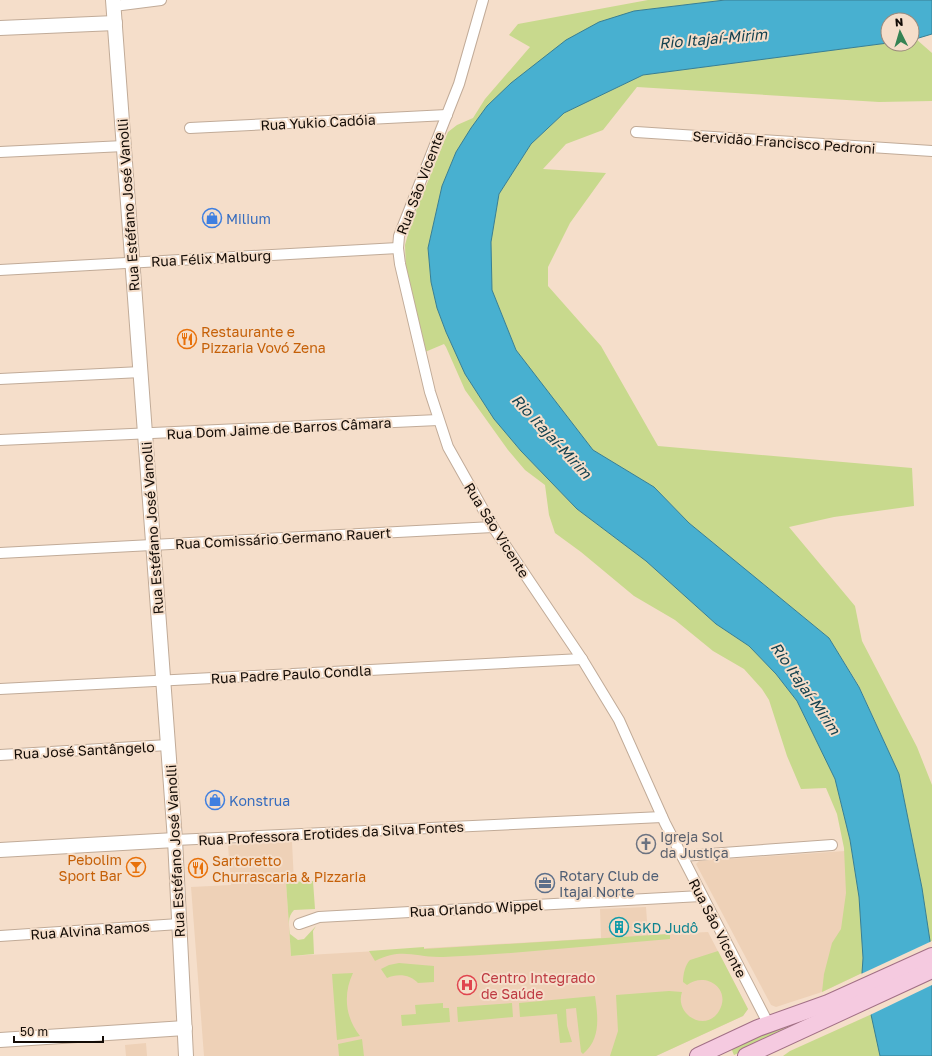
<svg xmlns="http://www.w3.org/2000/svg" width="932" height="1056" viewBox="0 0 932 1056" font-family="'Golos Text',sans-serif">
  <style>
    .built { fill: #eed1b7 }
    .green { fill: #c8d98d }
    .water { fill: #48b0d0; stroke: #387f93 }
    .pier { fill: #f5deca }
    .lines { fill: none; stroke-linecap: round; stroke-linejoin: round }
    .street-casing { stroke: #c1ab98; stroke-width: 12 }
    .secondary-casing { stroke: #c1ab98; stroke-width: 16 }
    .primary-casing { stroke: #a27086; stroke-width: 18 }
    .street { stroke: #fff; stroke-width: 10 }
    .secondary { stroke: #fff; stroke-width: 14 }
    .primary { stroke: #f5cae0; stroke-width: 16 }
    .labels { text-anchor: middle; dominant-baseline: central; stroke-width: 4; stroke-linejoin: round; paint-order: stroke }
    .street-label { font-size: 14px; fill: #140c06; stroke: #f5deca }
    .shop-label { font-size: 14px; fill: #366cbe; stroke: #f5deca; text-anchor: start }
    .food-label { font-size: 14px; fill: #c56008; stroke: #f5deca; text-anchor: start }
    .worship-label { font-size: 14px; fill: #5b616d; stroke: #f5deca; text-anchor: start }
    .service-label { font-size: 14px; fill: #4e5e75; stroke: #f5deca; text-anchor: start }
    .culture-label { font-size: 14px; fill: #0d838f; stroke: #f5deca; text-anchor: start }
    .health-label { font-size: 14px; fill: #be3a42; stroke: #f5deca; text-anchor: start }
    .water-label { font-size: 15px; font-style: italic; fill: #14424f; stroke: #f5deca }
  </style>
  <rect width="100%" height="100%" fill="#f5deca"/>
  <g class="built">
    <polygon points="292,842 294,882 286,882 291,956 601,938 600,909 646,907 648,935 708,932 748,1009 743,1016 656,1056 204,1056 191,887 231,885 228,845"/>
    <polygon points="845,851 881,964 822,992 776,1007 771,1005 696,864 699,861"/>
    <polygon points="146,1043 147,1056 126,1056 125,1045"/>
  </g>
  <g class="green">
    <polygon points="648,0 725,0 634,11 487,106 456,152 442,186 428,248 431,282 437,308 446,332 465,374 494,419 521,451 577,509 646,561 716,624 749,646 776,674 797,701 835,779 850,840 859,897 863,958 862,973 822,992 824,974 832,943 841,929 846,893 844,848 837,814 826,788 801,789 787,756 769,700 762,689 744,669 713,651 675,620 634,596 581,552 555,533 549,515 545,485 525,470 508,450 465,390 446,347 444,344 425,352 406,270 405,245 411,223 448,132 457,125 473,118 485,99 530,47 509,35 518,24"/>
    <polygon points="916,39 932,53 932,101 879,102 637,87 603,130 566,144 543,169 606,173 570,223 548,267 548,286 601,346 658,446 912,468 914,506 834,517 789,527 855,606 862,641 917,747 932,785 932,941 930,942 922,888 899,774 859,686 829,638 689,523 654,487 593,450 516,350 492,290 491,242 499,194 531,144 564,113 643,75 888,43 912,44 912,40"/>
    <path d="M313 881 315 909 294 910C287 917 289 925 290 934L298 940 304 939 316 926 313 931 314 954 291 956 286 882Z"/>
    <path d="M670 934V939C595 945 519 954 443 957 415 958 403 947 375 961L369 951 424 947V949Z"/>
    <path d="M718 951 748 1009 743 1016 656 1056H610L618 1031 616 995 669 991 682 992C674 1015 706 1033 719 1011 732 989 706 971 687 985L683 982C683 975 685 965 690 960Z"/>
    <path d="M399 963 434 966V982L418 983C411 975 398 973 387 978L381 969 389 965Z"/>
    <path d="M353 973C343 994 345 1017 360 1036L337 1040 332 974Z"/>
    <path d="M595 996C598 1017 601 1039 583 1054L581 1052 576 1008 566 1009 567 1026 572 1042 560 1043 557 1014 520 1017 519 1003Z"/>
    <polygon points="443,1003 443,1008 449,1008 450,1022 402,1026 401,1015 416,1014 415,1005"/>
    <polygon points="512,1003 513,1017 458,1022 457,1007"/>
    <polygon points="830,1011 734,1055 731,1048 759,1035"/>
    <polygon points="872,1014 880,1056 783,1056 790,1051"/>
    <polygon points="362,1039 364,1056 339,1056 338,1044"/>
  </g>
  <polygon class="water" points="725,0 932,0 932,34 912,40 912,20 888,20 888,43 643,75 564,113 531,144 499,194 491,242 492,290 516,350 593,450 654,487 689,523 829,638 859,687 899,774 922,888 932,954 932,1056 880,1056 862,973 863,958 859,897 850,840 835,779 797,701 776,674 749,646 716,624 646,561 577,509 521,451 494,419 465,374 446,332 437,308 431,282 428,248 442,186 456,152 471,128 487,106 511,83 566,40 599,22 634,11"/>
  <polygon class="pier" points="932,941 932,985 870,1015 861,974"/>
  <g class="lines">
    <g class="street-casing">
      <g id="street">
        <polyline points="483,0 459,84 399,236 398,248 400,264 430,392 448,447 493,527 582,659 619,720 665,823 769,1025"/>
        <polyline points="114,6 161,0"/>
        <polyline points="190,128 447,115"/>
        <polyline points="636,132 932,151"/>
        <polyline points="0,152 124,146"/>
        <polyline points="0,270 398,248"/>
        <polyline points="0,379 141,372"/>
        <polyline points="0,440 438,420"/>
        <polyline points="0,553 493,527"/>
        <polyline points="0,689 582,659"/>
        <polyline points="0,755 168,745"/>
        <polyline points="175,840 662,817"/>
        <polyline points="682,856 832,845"/>
        <polyline points="299,924 319,917 701,896"/>
        <polyline points="0,936 179,924"/>
      </g>
    </g>
    <g class="secondary-casing">
      <g id="secondary">
        <polyline points="113,0 175,840 186,1056"/>
        <polyline points="0,28 115,23"/>
        <polyline points="0,850 175,840"/>
        <polyline points="0,1040 185,1028"/>
      </g>
    </g>
    <g class="primary-casing">
      <g id="primary">
        <polyline points="698,1056 758,1028 828,1003 932,956"/>
        <polyline points="746,1056 932,970"/>
      </g>
    </g>
    <use href="#street" class="street"/>
    <use href="#secondary" class="secondary"/>
    <use href="#primary" class="primary"/>
  </g>
  <defs>
    <g id="shop-ring" transform="scale(1)"><circle r="9.5" fill="#f5deca" stroke="#3f7fe0" stroke-width="1.5"/><path d="M-5-2.5h2.3a2.7 3.5 0 0 1 5.4 0H5L5.5 6h-11ZM-1.5-2.5h3a1.5 2.3 0 0 0-3 0Z" fill="#3f7fe0"/></g>
    <g id="restaurant-ring" transform="scale(1)"><circle r="9.5" fill="#f5deca" stroke="#e8710a" stroke-width="1.5"/><path d="M-5-6h1v4h1v-4h1v4h1v-4h1v5L-1.5 .5V6h-2V.5L-5-1ZM5-6V6H3V1.5H1.5Q1.5-4 5-6Z" fill="#e8710a"/></g>
    <g id="church-ring" transform="scale(1)"><circle r="9.5" fill="#f5deca" stroke="#6b7280" stroke-width="1.5"/><path d="M-1.2-6h2.4v3.5h3.3v2.4h-3.3V6h-2.4V-.1h-3.3v-2.4h3.3Z" fill="#6b7280"/></g>
    <g id="bar-ring" transform="scale(1)"><circle r="9.5" fill="#f5deca" stroke="#e8710a" stroke-width="1.5"/><path d="M-6-5H6L.8 .8V4.5H3.5V6h-7V4.5H-.8V.8Z" fill="#e8710a"/></g>
    <g id="office-ring" transform="scale(1)"><circle r="9.5" fill="#f5deca" stroke="#5c6f8a" stroke-width="1.5"/><path d="M-6-3h4V-5.5h4V-3h4V5H-6ZM-1-4.5V-3h2v-1.5ZM-6 0V1H6V0Z" fill="#5c6f8a"/></g>
    <g id="building-ring" transform="scale(1)"><circle r="9.5" fill="#f5deca" stroke="#0f9aa8" stroke-width="1.5"/><path d="M-4-6H4V6H1V3H-1V6H-4ZM-2.5-4.3h1.7v1.8h-1.7ZM.8-4.3h1.7v1.8H.8ZM-2.5-1h1.7V.8h-1.7ZM.8-1h1.7V.8H.8Z" fill="#0f9aa8"/></g>
    <g id="hospital-ring" transform="scale(1)"><circle r="9.5" fill="#f5deca" stroke="#e0444e" stroke-width="1.5"/><path d="M-5-5h3v3.5h4V-5h3V5h-3V1.5h-4V5h-3Z" fill="#e0444e"/></g>
  </defs>
  <g fill-rule="evenodd">
    <use href="#shop-ring" x="212" y="218"/>
    <use href="#restaurant-ring" x="187" y="339"/>
    <use href="#shop-ring" x="215" y="800"/>
    <use href="#church-ring" x="646" y="844"/>
    <use href="#bar-ring" x="136" y="867"/>
    <use href="#restaurant-ring" x="198" y="868"/>
    <use href="#office-ring" x="545" y="883"/>
    <use href="#building-ring" x="619" y="927"/>
    <use href="#hospital-ring" x="467" y="985"/>
  </g>
  <g class="labels">
    <g class="street-label">
      <text transform="translate(318 122) rotate(-3)">Rua Yukio Cadóia</text>
      <text transform="translate(784 142) rotate(4)">Servidão Francisco Pedroni</text>
      <text transform="translate(420 183) rotate(-69)">Rua São Vicente</text>
      <text transform="translate(128 205) rotate(-94)">Rua Estéfano José Vanolli</text>
      <text transform="translate(211 258) rotate(-3)">Rua Félix Malburg</text>
      <text transform="translate(279 428) rotate(-3)">Rua Dom Jaime de Barros Câmara</text>
      <text transform="translate(152 528) rotate(-94)">Rua Estéfano José Vanolli</text>
      <text transform="translate(497 530) rotate(58)">Rua São Vicente</text>
      <text transform="translate(283 538) rotate(-3)">Rua Comissário Germano Rauert</text>
      <text transform="translate(291 674) rotate(-3)">Rua Padre Paulo Condla</text>
      <text transform="translate(84 750) rotate(-3)">Rua José Santângelo</text>
      <text transform="translate(331 833) rotate(-3)">Rua Professora Erotides da Silva Fontes</text>
      <text transform="translate(175 851) rotate(-93)">Rua Estéfano José Vanolli</text>
      <text transform="translate(476 908) rotate(-3)">Rua Orlando Wippel</text>
      <text transform="translate(718 928) rotate(63)">Rua São Vicente</text>
      <text transform="translate(90 930) rotate(-4)">Rua Alvina Ramos</text>
    </g>
    <g class="shop-label">
      <text x="226" y="218">Milium</text>
      <text x="229" y="800">Konstrua</text>
    </g>
    <g class="food-label">
      <text x="201" y="331">Restaurante e<tspan x="201" dy="16">Pizzaria Vovó Zena</tspan></text>
      <text x="122" y="859" text-anchor="end">Pebolim<tspan x="122" dy="16">Sport Bar</tspan></text>
      <text x="212" y="860">Sartoretto<tspan x="212" dy="16">Churrascaria &amp; Pizzaria</tspan></text>
    </g>
    <g class="worship-label">
      <text x="660" y="836">Igreja Sol<tspan x="660" dy="16">da Justiça</tspan></text>
    </g>
    <g class="service-label">
      <text x="559" y="875">Rotary Club de<tspan x="559" dy="16">Itajai Norte</tspan></text>
    </g>
    <g class="culture-label">
      <text x="633" y="927">SKD Judô</text>
    </g>
    <g class="health-label">
      <text x="481" y="977">Centro Integrado<tspan x="481" dy="16">de Saúde</tspan></text>
    </g>
    <g class="water-label">
      <text transform="translate(713 38) rotate(-5)">Rio Itajaí-Mirim</text>
      <text transform="translate(552 436) rotate(47)">Rio Itajaí-Mirim</text>
      <text transform="translate(806 688) rotate(55)">Rio Itajaí-Mirim</text>
    </g>
  </g>
  <g transform="translate(900 32) rotate(355)"><circle r="19" fill="#f5deca" stroke="#9b8a7c"/>
  <path d="M0-3L7 15L0 10L-7 15Z" fill="#358353"/>
  <text y="-6" font-size="11" font-weight="bold" text-anchor="middle" fill="#140c06">N</text>
  </g>
  <path d="M14 1036v6h89v-6" fill="none" stroke="#140c06" stroke-width="2"/>
  <text x="20" y="1036" font-size="12" fill="#140c06" stroke="#f5deca" stroke-width="3" paint-order="stroke">50 m</text>
</svg>
